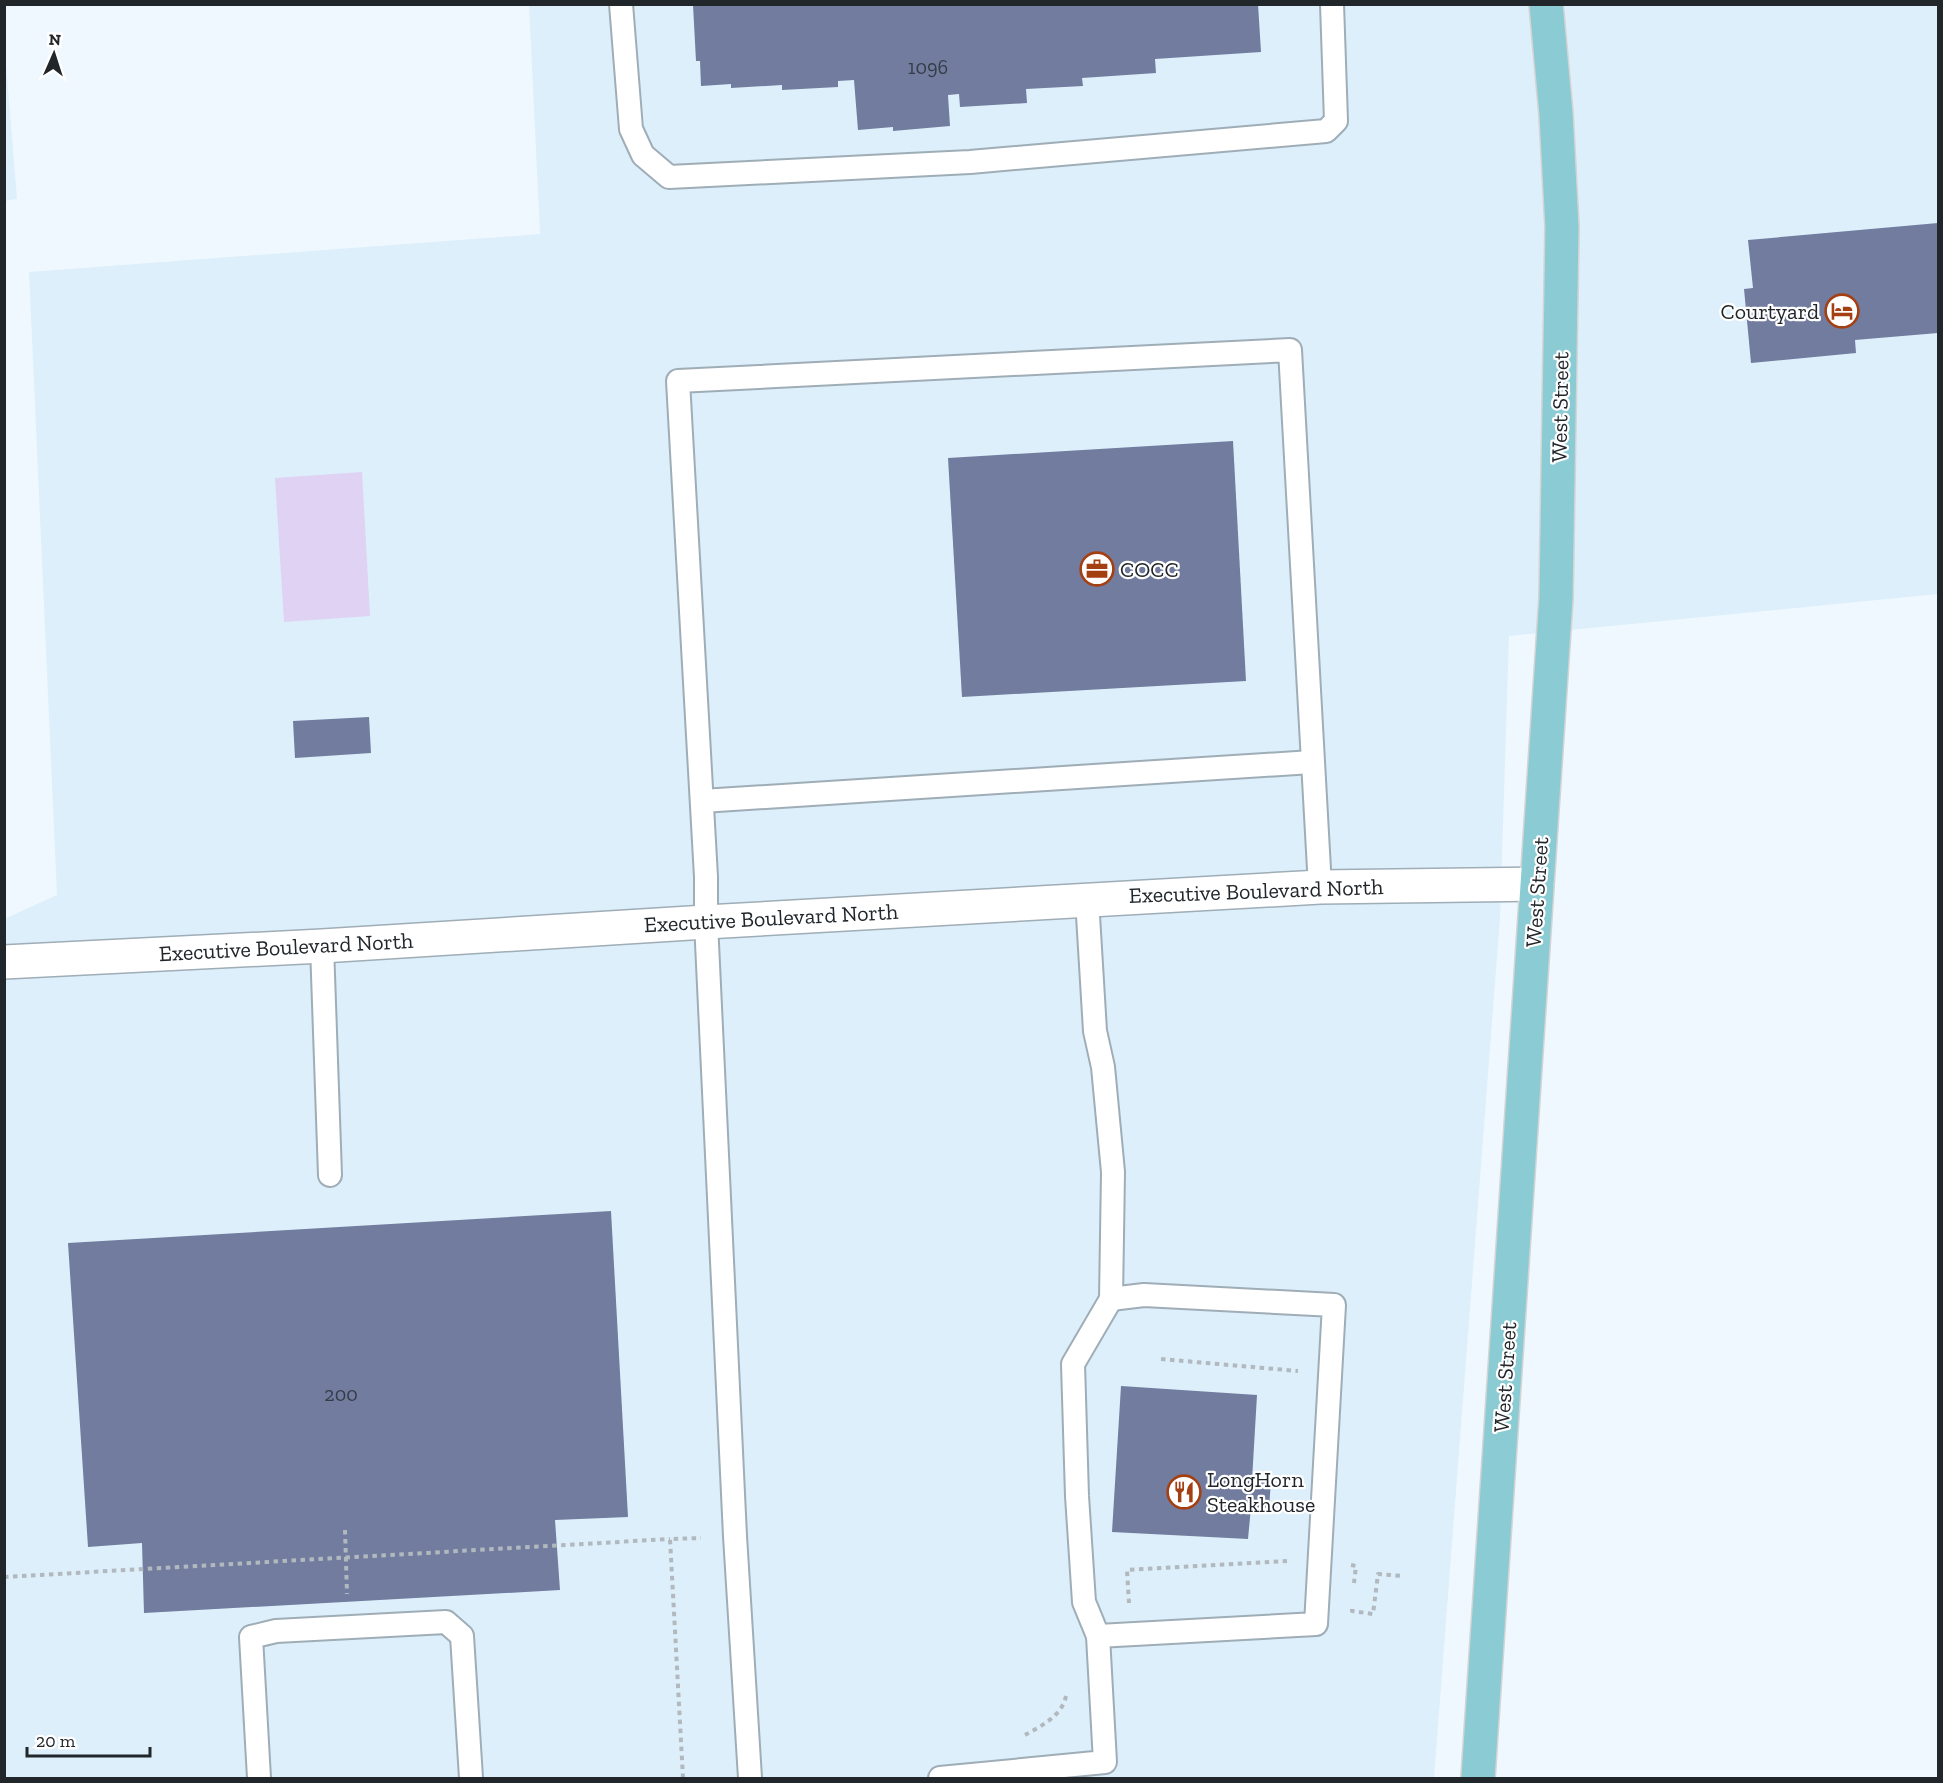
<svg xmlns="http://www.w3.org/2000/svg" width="1943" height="1783" viewBox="0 0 1943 1783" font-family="'Zilla Slab',serif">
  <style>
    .built { fill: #ddeffb }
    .green { fill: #dfd2f2 }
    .building { fill: #717c9e }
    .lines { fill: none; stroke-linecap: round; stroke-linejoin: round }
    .lane-casing { stroke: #9fadb7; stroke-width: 26 }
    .street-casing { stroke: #9fadb7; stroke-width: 36 }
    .primary-casing { stroke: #d3d4d4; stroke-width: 36 }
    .path { stroke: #b1b9bf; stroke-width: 4; stroke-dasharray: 4.5 4.5; stroke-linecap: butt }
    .lane { stroke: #fff; stroke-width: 22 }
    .street { stroke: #fff; stroke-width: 33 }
    .primary { stroke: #8bcbd3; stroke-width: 33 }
    .labels { text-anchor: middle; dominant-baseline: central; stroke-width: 4.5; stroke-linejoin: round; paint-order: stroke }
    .number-label { font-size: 20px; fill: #353c47 }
    .poi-label { font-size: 22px; fill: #21262a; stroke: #fff; text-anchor: start }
    .street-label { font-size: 22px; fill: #21262a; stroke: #fff }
  </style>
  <rect width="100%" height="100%" fill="#eff8ff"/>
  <g class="built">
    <polygon points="529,5 1938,5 1938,594 1509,636 1500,918 1434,1778 5,1778 4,919 57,895 29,272 540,234"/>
    <polygon points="4,40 17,199 5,201 4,201"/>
  </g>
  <polygon class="green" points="362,472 370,616 284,622 275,478"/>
  <g class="building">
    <polygon points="696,4 1258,4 1261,52 1155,59 1156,73 1082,78 1083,86 1026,89 1027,103 960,107 959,94 948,95 950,126 893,131 893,127 858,130 854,80 838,81 838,87 782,90 782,85 731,88 731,84 701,86 700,61 696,61 693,5"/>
    <polygon points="1938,223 1938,333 1855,340 1856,353 1751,363 1744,289 1753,288 1748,240"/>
    <polygon points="1233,441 1246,681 962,697 948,458"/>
    <polygon points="369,717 371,753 295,758 293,721"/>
    <polygon points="611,1211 628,1517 555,1520 560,1590 144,1613 142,1543 88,1547 68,1243"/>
    <polygon points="1121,1386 1257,1395 1252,1480 1271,1481 1269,1508 1251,1507 1248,1539 1112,1532"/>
  </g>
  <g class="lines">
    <g class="lane-casing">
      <g id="lane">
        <polyline points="621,4 631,129 643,155 669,177 970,162 1326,131 1336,121 1332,4"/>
        <polyline points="702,801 1312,762"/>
        <polyline points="322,946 330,1175"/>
        <polyline points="1098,1636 1316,1624 1334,1305 1144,1295 1111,1299"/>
        <polyline points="259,1778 251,1637 276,1631 446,1622 462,1636 471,1778"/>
        <polyline points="750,1778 735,1536 706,922 706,877 678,381 1290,350 1320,887"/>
        <polyline points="940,1778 1105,1762 1098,1636 1084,1602 1077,1496 1073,1364 1111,1299 1113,1172 1103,1067 1095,1031 1087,899"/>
      </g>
    </g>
    <g class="street-casing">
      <polyline id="street" points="4,962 322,946 706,922 1320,887 1537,884"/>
    </g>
    <g class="primary-casing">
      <polyline id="primary" points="1478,1778 1556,598 1562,227 1556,114 1546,4"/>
    </g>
    <g class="path">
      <polyline points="1161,1359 1298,1371"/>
      <polyline points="345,1530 347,1594"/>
      <polyline points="1351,1565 1356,1566 1354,1583"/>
      <polyline points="4,1577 670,1539"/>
      <polyline points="1129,1603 1127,1570 1287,1561"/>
      <polyline points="1352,1609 1352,1611 1373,1614 1378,1574 1402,1576"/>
      <path d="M1025 1735C1041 1726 1062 1716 1066 1696"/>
      <polyline points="683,1778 670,1539 701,1538"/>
    </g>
    <use href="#lane" class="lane"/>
    <use href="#street" class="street"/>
    <use href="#primary" class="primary"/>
  </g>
  <defs>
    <g id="hotel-ring" transform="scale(1.725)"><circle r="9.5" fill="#fff" stroke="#a43f12" stroke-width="1.5"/><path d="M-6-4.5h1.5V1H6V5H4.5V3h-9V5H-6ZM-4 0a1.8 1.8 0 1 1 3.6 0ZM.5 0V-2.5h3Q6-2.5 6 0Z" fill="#a43f12"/></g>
    <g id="office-ring" transform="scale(1.725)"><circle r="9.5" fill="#fff" stroke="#a43f12" stroke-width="1.5"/><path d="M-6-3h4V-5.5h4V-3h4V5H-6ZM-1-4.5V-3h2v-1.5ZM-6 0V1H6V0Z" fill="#a43f12"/></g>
    <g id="restaurant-ring" transform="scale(1.725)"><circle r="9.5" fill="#fff" stroke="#a43f12" stroke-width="1.5"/><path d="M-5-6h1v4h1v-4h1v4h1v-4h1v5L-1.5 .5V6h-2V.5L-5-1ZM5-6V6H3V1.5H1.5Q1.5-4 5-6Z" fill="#a43f12"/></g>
  </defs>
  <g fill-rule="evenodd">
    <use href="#hotel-ring" x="1842" y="311"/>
    <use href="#office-ring" x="1097" y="569"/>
    <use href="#restaurant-ring" x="1184" y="1492"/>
  </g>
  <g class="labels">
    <g class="number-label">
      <text x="928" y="67">1096</text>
      <text x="341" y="1394">200</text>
    </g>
    <g class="poi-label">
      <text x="1819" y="311" text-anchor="end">Courtyard</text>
      <text x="1120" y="569">COCC</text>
      <text x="1207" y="1479">LongHorn<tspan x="1207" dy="25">Steakhouse</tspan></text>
    </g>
    <g class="street-label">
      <text transform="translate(1560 407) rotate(-89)">West Street</text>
      <text transform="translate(1256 891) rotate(-2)">Executive Boulevard North</text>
      <text transform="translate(1537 892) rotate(-86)">West Street</text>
      <text transform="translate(771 918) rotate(-3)">Executive Boulevard North</text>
      <text transform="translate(286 947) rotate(-3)">Executive Boulevard North</text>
      <text transform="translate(1505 1377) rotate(-86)">West Street</text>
    </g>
  </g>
  <rect width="1943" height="1783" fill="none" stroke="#21262a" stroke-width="12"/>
  <g transform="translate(54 54) rotate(3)" stroke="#ffffff" stroke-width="4.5" paint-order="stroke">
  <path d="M0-4.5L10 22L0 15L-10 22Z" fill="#21262a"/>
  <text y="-9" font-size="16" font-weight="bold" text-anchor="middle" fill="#21262a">N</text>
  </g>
  <path d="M27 1747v9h123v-9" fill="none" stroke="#21262a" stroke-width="3"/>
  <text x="36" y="1747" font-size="18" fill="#21262a" stroke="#ffffff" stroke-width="4.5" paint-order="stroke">20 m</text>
</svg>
